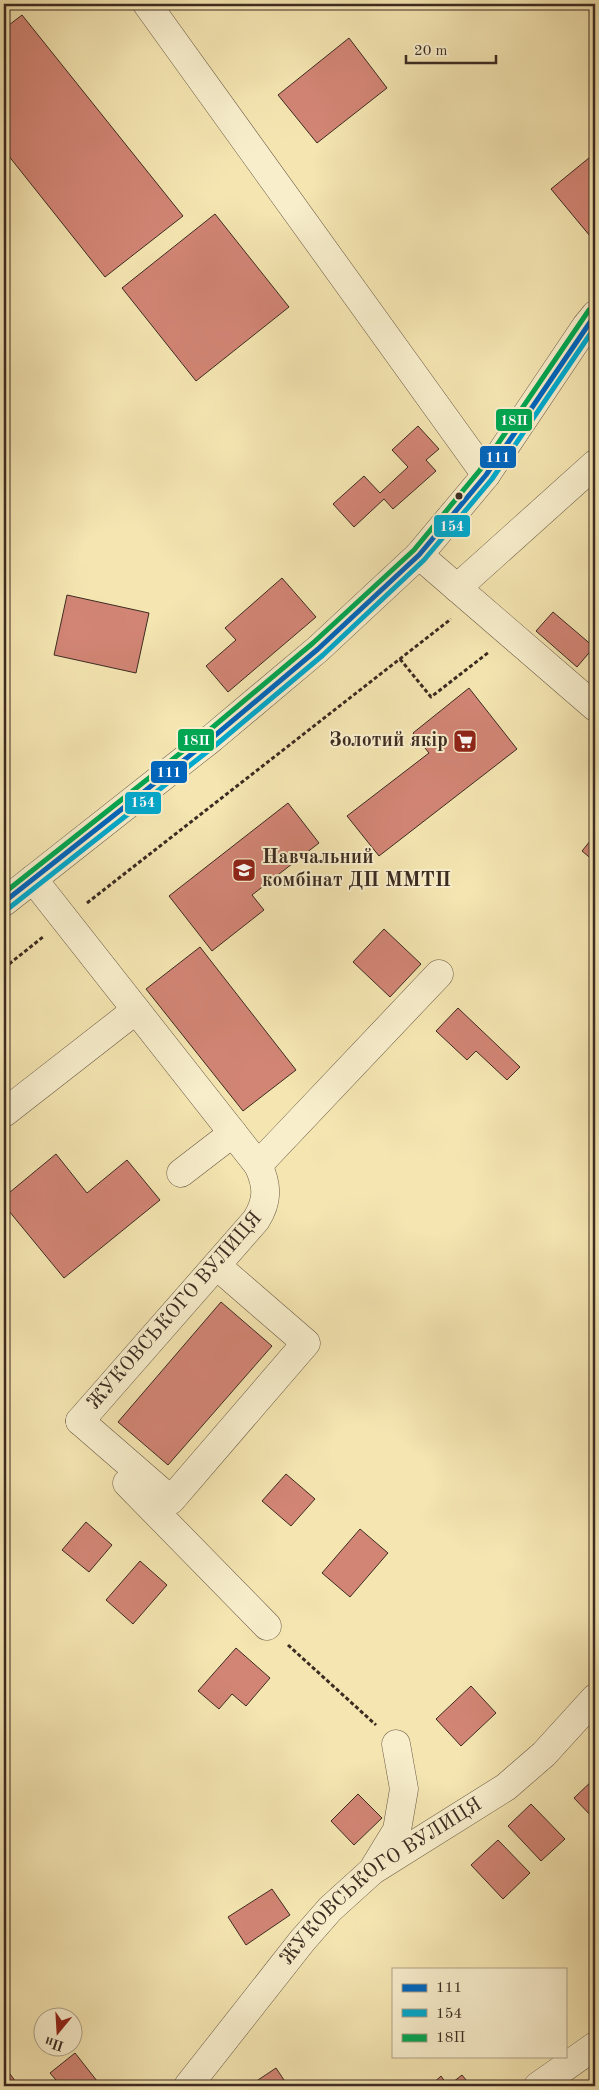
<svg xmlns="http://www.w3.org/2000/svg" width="599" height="2090" viewBox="0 0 599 2090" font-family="'Old Standard TT',serif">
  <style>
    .building { fill: #d28575; stroke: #3c2b21 }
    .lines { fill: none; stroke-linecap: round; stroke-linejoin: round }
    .minor-casing { stroke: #6a5a45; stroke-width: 29 }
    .path { stroke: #3c2b21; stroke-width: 3; stroke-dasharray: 4 2.5; stroke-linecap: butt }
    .minor { stroke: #f8eecc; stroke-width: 28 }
    .bus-1-casing { stroke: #f8eecc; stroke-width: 9 }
    .bus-2-casing { stroke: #f8eecc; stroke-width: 9 }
    .bus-3-casing { stroke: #f8eecc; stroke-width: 9 }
    .bus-1 { stroke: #0065bd; stroke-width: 5 }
    .bus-2 { stroke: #00a9ce; stroke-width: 5 }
    .bus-3 { stroke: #00a651; stroke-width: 5 }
    .bus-dot { fill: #3c2b21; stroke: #f8eecc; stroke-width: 2 }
    .labels { text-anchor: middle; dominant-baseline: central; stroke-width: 4; stroke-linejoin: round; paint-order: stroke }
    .poi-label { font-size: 20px; font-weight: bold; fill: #3c2b21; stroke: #f8eecc; text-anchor: end }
    .street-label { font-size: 20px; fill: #3c2b21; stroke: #f8eecc }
    .line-badge { stroke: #f8eecc; stroke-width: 2 }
    .badge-label { font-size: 14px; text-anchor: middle; font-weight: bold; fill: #fff }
  </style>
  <rect width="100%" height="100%" fill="#f4e5b1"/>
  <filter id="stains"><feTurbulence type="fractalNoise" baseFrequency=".004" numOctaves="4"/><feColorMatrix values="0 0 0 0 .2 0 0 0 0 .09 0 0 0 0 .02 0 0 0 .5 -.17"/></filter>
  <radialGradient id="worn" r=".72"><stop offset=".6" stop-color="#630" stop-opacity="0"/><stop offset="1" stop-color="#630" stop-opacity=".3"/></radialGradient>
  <g class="building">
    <polygon points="22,15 183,216 105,277 4,150 4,19 9,25"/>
    <polygon points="349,38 387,88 317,143 278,95"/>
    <polygon points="595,153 595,242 551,189"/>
    <polygon points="215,214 289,307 196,381 122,288"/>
    <polygon points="418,426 439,449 426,460 436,471 393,509 384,499 354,527 333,504 364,476 380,493 408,467 392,450"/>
    <polygon points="282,578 316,617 228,692 206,666 236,640 225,628"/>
    <polygon points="67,595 149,613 136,673 54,655"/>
    <polygon points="553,612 594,647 577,667 536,631"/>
    <polygon points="469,688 517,749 379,856 347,816 429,753 413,733"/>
    <polygon points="288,803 319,843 252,895 264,910 212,951 169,896"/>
    <polygon points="595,835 595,862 582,851"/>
    <polygon points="384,929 421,964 390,997 353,962"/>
    <polygon points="200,947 296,1070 243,1111 146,989"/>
    <polygon points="458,1008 520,1067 507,1080 476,1051 467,1060 436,1031"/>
    <polygon points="56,1154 87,1193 127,1160 160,1200 64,1278 4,1205 4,1197"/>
    <polygon points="221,1302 272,1346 168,1465 118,1422"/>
    <polygon points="286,1474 315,1499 291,1526 262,1501"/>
    <polygon points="86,1522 112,1545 89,1572 62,1550"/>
    <polygon points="360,1529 388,1553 350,1597 322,1573"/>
    <polygon points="140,1561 167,1585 133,1624 106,1600"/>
    <polygon points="236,1648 270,1678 246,1706 232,1694 219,1709 198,1691"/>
    <polygon points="471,1686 496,1713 461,1746 436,1719"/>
    <polygon points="595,1778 595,1820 574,1798"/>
    <polygon points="358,1794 382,1818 354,1845 331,1821"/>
    <polygon points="531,1804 565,1839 541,1861 508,1826"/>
    <polygon points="498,1840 530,1873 503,1899 471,1865"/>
    <polygon points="272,1889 290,1915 246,1945 228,1917"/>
    <polygon points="75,2053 101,2086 61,2086 50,2073"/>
    <polygon points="4,2066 19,2086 4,2086"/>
    <polygon points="276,2068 288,2086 249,2086"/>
    <polygon points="462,2075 471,2086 430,2086 441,2076 448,2086"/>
  </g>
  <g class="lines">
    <g class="minor-casing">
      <g id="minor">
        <polyline points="147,4 486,475"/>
        <polyline points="419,555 595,707"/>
        <polyline points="457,588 595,464"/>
        <path d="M33 879 258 1165C268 1186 268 1201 256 1220L80 1421"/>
        <polyline points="4,902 212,738 318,649 419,555 486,475 586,326 595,315"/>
        <polyline points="4,1113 136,1010"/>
        <polyline points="258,1165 439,974"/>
        <polyline points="181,1173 233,1133"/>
        <polyline points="80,1421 171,1500 306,1343 217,1266"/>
        <polyline points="127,1483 267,1626"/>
        <polyline points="375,1866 397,1830 404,1789 396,1744"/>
        <path id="s1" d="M188 2086 302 1941 330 1909 372 1871 506 1787 544 1754 595 1698"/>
        <polyline points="538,2086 595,2046"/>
      </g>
    </g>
    <g class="path">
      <polyline points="400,659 431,697 489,652"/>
      <polyline points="87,903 451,619"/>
      <polyline points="4,968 43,937"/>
      <polyline points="288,1645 376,1725"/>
    </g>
    <use href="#minor" class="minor"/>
    <g class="bus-1-casing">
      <polyline id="bus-1" points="4,902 212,738 318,649 419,555 486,475 595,315"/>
    </g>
    <g class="bus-2-casing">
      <polyline id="bus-2" points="9,908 217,744 323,655 424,560 492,479 595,327"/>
    </g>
    <g class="bus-3-casing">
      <polyline id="bus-3" points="4,893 207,732 313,643 414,550 480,470 589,310"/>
    </g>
    <use href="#bus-1" class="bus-1"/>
    <use href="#bus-2" class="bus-2"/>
    <use href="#bus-3" class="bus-3"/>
  </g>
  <defs>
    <g id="supermarket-square" transform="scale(1.25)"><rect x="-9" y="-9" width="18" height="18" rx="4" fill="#8f2418" stroke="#f8eecc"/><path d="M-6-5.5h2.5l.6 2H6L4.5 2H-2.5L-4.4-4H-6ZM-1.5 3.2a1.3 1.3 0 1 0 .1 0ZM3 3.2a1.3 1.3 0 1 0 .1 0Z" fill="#fff"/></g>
    <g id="university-square" transform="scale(1.25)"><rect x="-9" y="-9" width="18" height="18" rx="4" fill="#8f2418" stroke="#f8eecc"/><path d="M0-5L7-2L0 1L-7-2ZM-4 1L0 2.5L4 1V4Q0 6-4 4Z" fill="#fff"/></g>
  </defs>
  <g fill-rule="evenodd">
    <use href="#supermarket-square" x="465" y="741"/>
    <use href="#university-square" x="244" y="870"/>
  </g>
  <circle class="bus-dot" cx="459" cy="496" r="4.5"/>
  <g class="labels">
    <g class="poi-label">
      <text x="448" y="741">Золотий якір</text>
      <text x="262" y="858" text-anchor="start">Навчальний<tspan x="262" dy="23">комбінат ДП ММТП</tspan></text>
    </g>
    <g class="street-label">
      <text transform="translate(175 1311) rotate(-49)">ЖУКОВСЬКОГО ВУЛИЦЯ</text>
      <text stroke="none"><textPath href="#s1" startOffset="284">ЖУКОВСЬКОГО ВУЛИЦЯ</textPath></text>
    </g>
  </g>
  <g class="line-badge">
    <rect x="495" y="408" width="38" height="24" rx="5" fill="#00a651"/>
    <rect x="479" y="445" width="38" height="24" rx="5" fill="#0065bd"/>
    <rect x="433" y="514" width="38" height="24" rx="5" fill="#00a9ce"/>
    <rect x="177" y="728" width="38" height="24" rx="5" fill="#00a651"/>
    <rect x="150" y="760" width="38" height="24" rx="5" fill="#0065bd"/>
    <rect x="124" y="791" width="38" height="24" rx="5" fill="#00a9ce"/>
  </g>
  <g class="badge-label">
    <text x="514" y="425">18П</text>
    <text x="498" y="462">111</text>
    <text x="452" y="531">154</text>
    <text x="196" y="745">18П</text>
    <text x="169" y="777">111</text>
    <text x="143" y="807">154</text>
  </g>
  <rect width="599" height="2090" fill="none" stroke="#f4e5b1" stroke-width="20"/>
  <rect x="5" y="5" width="589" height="2080" fill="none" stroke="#3c2b21" stroke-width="2.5"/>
  <rect x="10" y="10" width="579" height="2070" fill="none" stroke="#3c2b21"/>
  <rect x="392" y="1968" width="175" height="90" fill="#f8eecc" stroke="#ada088"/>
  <rect x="402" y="1984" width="25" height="8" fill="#0065bd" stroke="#ada088"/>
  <text x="436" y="1992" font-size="15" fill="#3c2b21">111</text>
  <rect x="402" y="2009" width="25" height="8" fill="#00a9ce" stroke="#ada088"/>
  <text x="436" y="2018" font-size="15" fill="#3c2b21">154</text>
  <rect x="402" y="2034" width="25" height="8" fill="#00a651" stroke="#ada088"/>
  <text x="436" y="2042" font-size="15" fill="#3c2b21">18П</text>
  <g transform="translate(58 2032) rotate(198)"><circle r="24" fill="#f8eecc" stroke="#ada088"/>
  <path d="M0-4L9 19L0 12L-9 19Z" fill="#8f2418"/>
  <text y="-8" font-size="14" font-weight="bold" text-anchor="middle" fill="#3c2b21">Пн</text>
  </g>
  <path d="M406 55v8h90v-8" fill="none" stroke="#3c2b21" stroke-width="2.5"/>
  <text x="414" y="55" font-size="15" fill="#3c2b21" stroke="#f8eecc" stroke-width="4" paint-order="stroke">20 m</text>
  <rect width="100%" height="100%" filter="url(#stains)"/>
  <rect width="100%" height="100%" fill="url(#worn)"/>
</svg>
